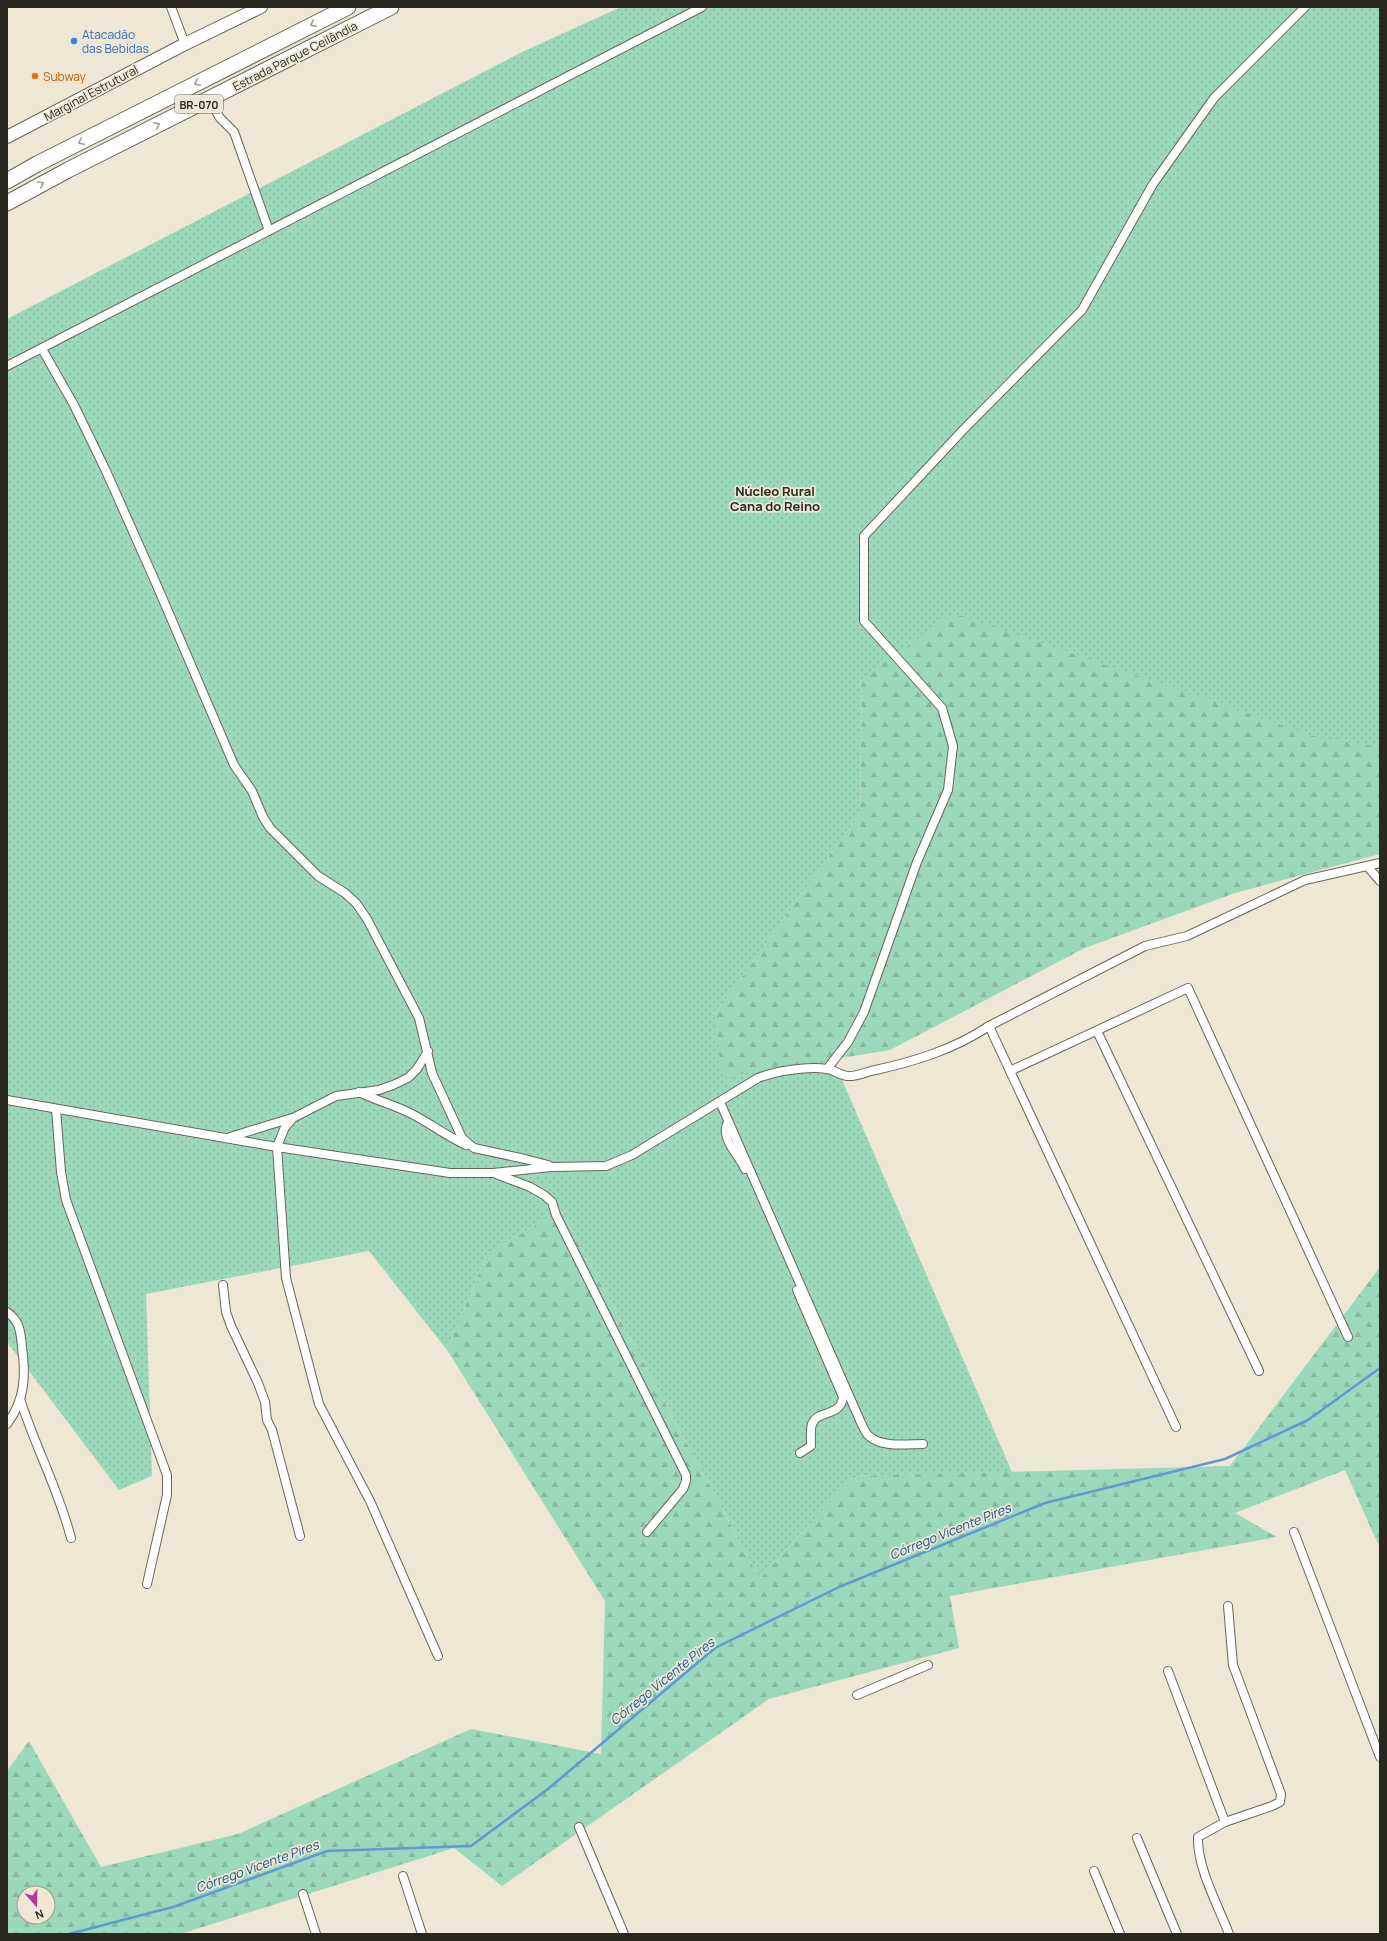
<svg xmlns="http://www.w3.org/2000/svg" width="1387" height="1941" viewBox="0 0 1387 1941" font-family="Manrope,sans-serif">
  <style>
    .grass { fill: url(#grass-dots) }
    .forest { fill: url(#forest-firs); fill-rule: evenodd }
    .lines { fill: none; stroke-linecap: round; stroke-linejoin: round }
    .stream { stroke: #609ad3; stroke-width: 2.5 }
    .street-casing { stroke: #6a6556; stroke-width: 10 }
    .secondary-casing { stroke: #6a6556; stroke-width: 14 }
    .highway-casing { stroke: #6a6556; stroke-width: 17 }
    .street { stroke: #fff; stroke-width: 8 }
    .secondary { stroke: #fff; stroke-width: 12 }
    .highway { stroke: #fff; stroke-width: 15 }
    .oneway { stroke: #9f9e9b }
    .shop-dot { fill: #3f7fe0; stroke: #eee7d6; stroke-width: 1.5 }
    .food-dot { fill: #e8710a; stroke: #eee7d6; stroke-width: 1.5 }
    .labels { text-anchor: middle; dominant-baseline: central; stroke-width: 3.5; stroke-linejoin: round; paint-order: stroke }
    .shield { fill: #eee7d6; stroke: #656157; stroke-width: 1 }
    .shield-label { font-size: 11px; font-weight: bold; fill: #2a2721 }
    .shop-label { font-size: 12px; fill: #366cbe; stroke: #eee7d6; text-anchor: start }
    .street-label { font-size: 12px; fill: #2a2721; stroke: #eee7d6 }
    .food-label { font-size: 12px; fill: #c56008; stroke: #eee7d6; text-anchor: start }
    .neighbourhood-label { font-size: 13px; font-weight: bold; fill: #2a2721; stroke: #eee7d6 }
    .water-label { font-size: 13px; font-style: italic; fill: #145389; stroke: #eee7d6 }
  </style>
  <defs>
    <pattern id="grass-dots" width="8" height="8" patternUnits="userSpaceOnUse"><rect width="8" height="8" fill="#9cd9bc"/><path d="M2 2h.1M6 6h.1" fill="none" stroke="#87baa1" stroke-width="1.8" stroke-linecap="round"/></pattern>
    <pattern id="forest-firs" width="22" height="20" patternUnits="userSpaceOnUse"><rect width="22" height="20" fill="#9cd9bc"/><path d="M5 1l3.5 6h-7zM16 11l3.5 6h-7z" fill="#87baa1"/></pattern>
  </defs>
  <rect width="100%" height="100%" fill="#eee7d6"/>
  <polygon class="grass" points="621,7 1380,7 1380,747 862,679 860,814 715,1014 833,1059 1012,1472 853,1476 760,1579 561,1210 487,1254 447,1350 369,1251 146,1294 152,1476 119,1490 7,1342 7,319 522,52"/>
  <g class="forest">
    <polygon points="953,613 1320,738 1380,747 1380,854 1235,893 1085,948 890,1050 722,1077 715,1014 860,814 862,679"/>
    <path d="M561 1210 760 1579 853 1476 1230 1466 1380 1267V1544H1378L1345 1470 1235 1513 1277 1537 950 1596 959 1648 769 1699 502 1886 454 1848 181 1934H7V1771L29 1741 101 1867 238 1834 471 1729 601 1754 605 1601 447 1350 487 1254ZM24 1893H48V1917H24Z"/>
  </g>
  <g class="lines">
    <polyline class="stream" points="69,1934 173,1907 327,1851 471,1846 548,1789 715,1648 839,1587 1045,1503 1225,1459 1308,1420 1380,1368"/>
    <g class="street-casing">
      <g id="street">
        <polyline points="171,7 185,44"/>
        <polyline points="209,99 220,118 234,132 269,231"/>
        <polyline points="42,349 74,405 106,471 155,581 234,765 252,791 263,817 270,828 318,876 345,893 356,903 367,919 419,1018 432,1073 462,1138 474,1148 525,1159 548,1165"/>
        <polyline points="7,366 702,7"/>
        <polyline points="1367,866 1380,881"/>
        <polyline points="989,1026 1176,1427"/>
        <polyline points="1097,1031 1259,1371"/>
        <polyline points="428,1051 417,1069 408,1078 393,1085 379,1090 336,1096 293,1118 285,1127 277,1147 286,1278 319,1404 370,1501 438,1656"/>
        <polyline points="827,1069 848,1042 864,1012 917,862 948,790 953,746 942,708 864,621 864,536 963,430 1082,310 1153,184 1214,98 1305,7"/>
        <polyline points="1010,1071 1188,988 1348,1337"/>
        <path d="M359 1092C375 1100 394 1105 410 1113 430 1123 446 1136 466 1145"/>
        <path d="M7 1100 277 1147 450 1173H493L551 1167 606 1166 632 1155 758 1078C776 1071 807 1066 827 1069 834 1070 840 1075 847 1076 854 1077 864 1073 871 1071 913 1062 953 1050 989 1026L1145 946 1187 936 1305 880 1380 863"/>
        <path d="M720 1102 862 1425C864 1428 866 1434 869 1436 882 1448 907 1444 923 1444"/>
        <polyline points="56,1109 61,1172 66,1200 167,1475 167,1495 147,1584"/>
        <path d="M728 1122C719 1138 739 1155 745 1169"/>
        <polyline points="230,1137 292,1118"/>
        <polyline points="496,1174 530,1187 544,1195 552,1202 556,1215 686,1475 686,1481 683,1489 647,1532"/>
        <polyline points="223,1285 226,1312 231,1326 258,1383 265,1402 267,1420 272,1430 300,1536"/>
        <path d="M797 1290 843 1397C840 1418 818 1409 812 1424 810 1430 811 1440 811 1446L800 1453"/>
        <path d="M7 1312C10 1314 13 1317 16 1321 21 1328 21 1339 22 1347 26 1376 25 1400 7 1424"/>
        <path d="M20 1399C35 1446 59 1491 71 1538"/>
        <polyline points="1294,1532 1380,1757"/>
        <path d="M1228 1606 1233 1665 1281 1794 1280 1802 1272 1806 1225 1822 1198 1837C1197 1868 1218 1905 1229 1934"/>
        <polyline points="1168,1671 1225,1822"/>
        <polyline points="857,1695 928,1665"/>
        <polyline points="579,1827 624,1934"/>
        <polyline points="1137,1838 1177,1934"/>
        <polyline points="1094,1871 1120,1934"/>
        <polyline points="403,1876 422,1934"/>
        <polyline points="303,1894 316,1934"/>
      </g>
    </g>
    <g class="secondary-casing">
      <polyline id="secondary" points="7,137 185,44 261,7"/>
    </g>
    <g class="highway-casing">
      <g id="highway">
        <polyline points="7,181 37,164 348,7"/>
        <polyline points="7,203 68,170 391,7"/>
      </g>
    </g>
    <use href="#street" class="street"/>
    <use href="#secondary" class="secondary"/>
    <use href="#highway" class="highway"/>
  </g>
  <defs><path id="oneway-chevron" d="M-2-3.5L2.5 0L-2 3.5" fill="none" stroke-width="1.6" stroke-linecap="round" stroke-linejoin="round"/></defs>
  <g class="oneway">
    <use href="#oneway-chevron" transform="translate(313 24) rotate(154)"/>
    <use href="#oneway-chevron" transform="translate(197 83) rotate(153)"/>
    <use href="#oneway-chevron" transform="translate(157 125) rotate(-27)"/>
    <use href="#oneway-chevron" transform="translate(81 142) rotate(153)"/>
    <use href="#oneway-chevron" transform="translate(41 184) rotate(-28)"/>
  </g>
  <circle class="shop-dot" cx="74" cy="41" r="4"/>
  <circle class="food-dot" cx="35" cy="76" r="4"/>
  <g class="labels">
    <rect class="shield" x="175" y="95" width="48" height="18" rx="3"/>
    <g class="shield-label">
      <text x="199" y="104">BR-070</text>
    </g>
    <g class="shop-label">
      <text x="82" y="34">Atacadão<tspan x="82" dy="14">das Bebidas</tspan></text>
    </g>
    <g class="street-label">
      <text transform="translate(295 56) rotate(-27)">Estrada Parque Ceilândia</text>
      <text transform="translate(91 93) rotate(-28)">Marginal Estrutural</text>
    </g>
    <g class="food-label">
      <text x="43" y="76">Subway</text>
    </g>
    <g class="neighbourhood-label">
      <text x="775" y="491">Núcleo Rural<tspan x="775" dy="15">Cana do Reino</tspan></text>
    </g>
    <g class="water-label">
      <text transform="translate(950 1531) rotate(-22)">Córrego Vicente Pires</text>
      <text transform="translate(662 1681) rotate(-39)">Córrego Vicente Pires</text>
      <text transform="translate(257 1866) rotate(-20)">Córrego Vicente Pires</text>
    </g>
  </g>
  <rect width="1387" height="1941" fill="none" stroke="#2a2721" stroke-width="16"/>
  <g transform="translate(36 1905) rotate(160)"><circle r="19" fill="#eee7d6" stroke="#a09a8e"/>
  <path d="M0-3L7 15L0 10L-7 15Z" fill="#b03c96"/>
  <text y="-6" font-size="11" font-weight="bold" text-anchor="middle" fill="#2a2721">N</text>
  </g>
</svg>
